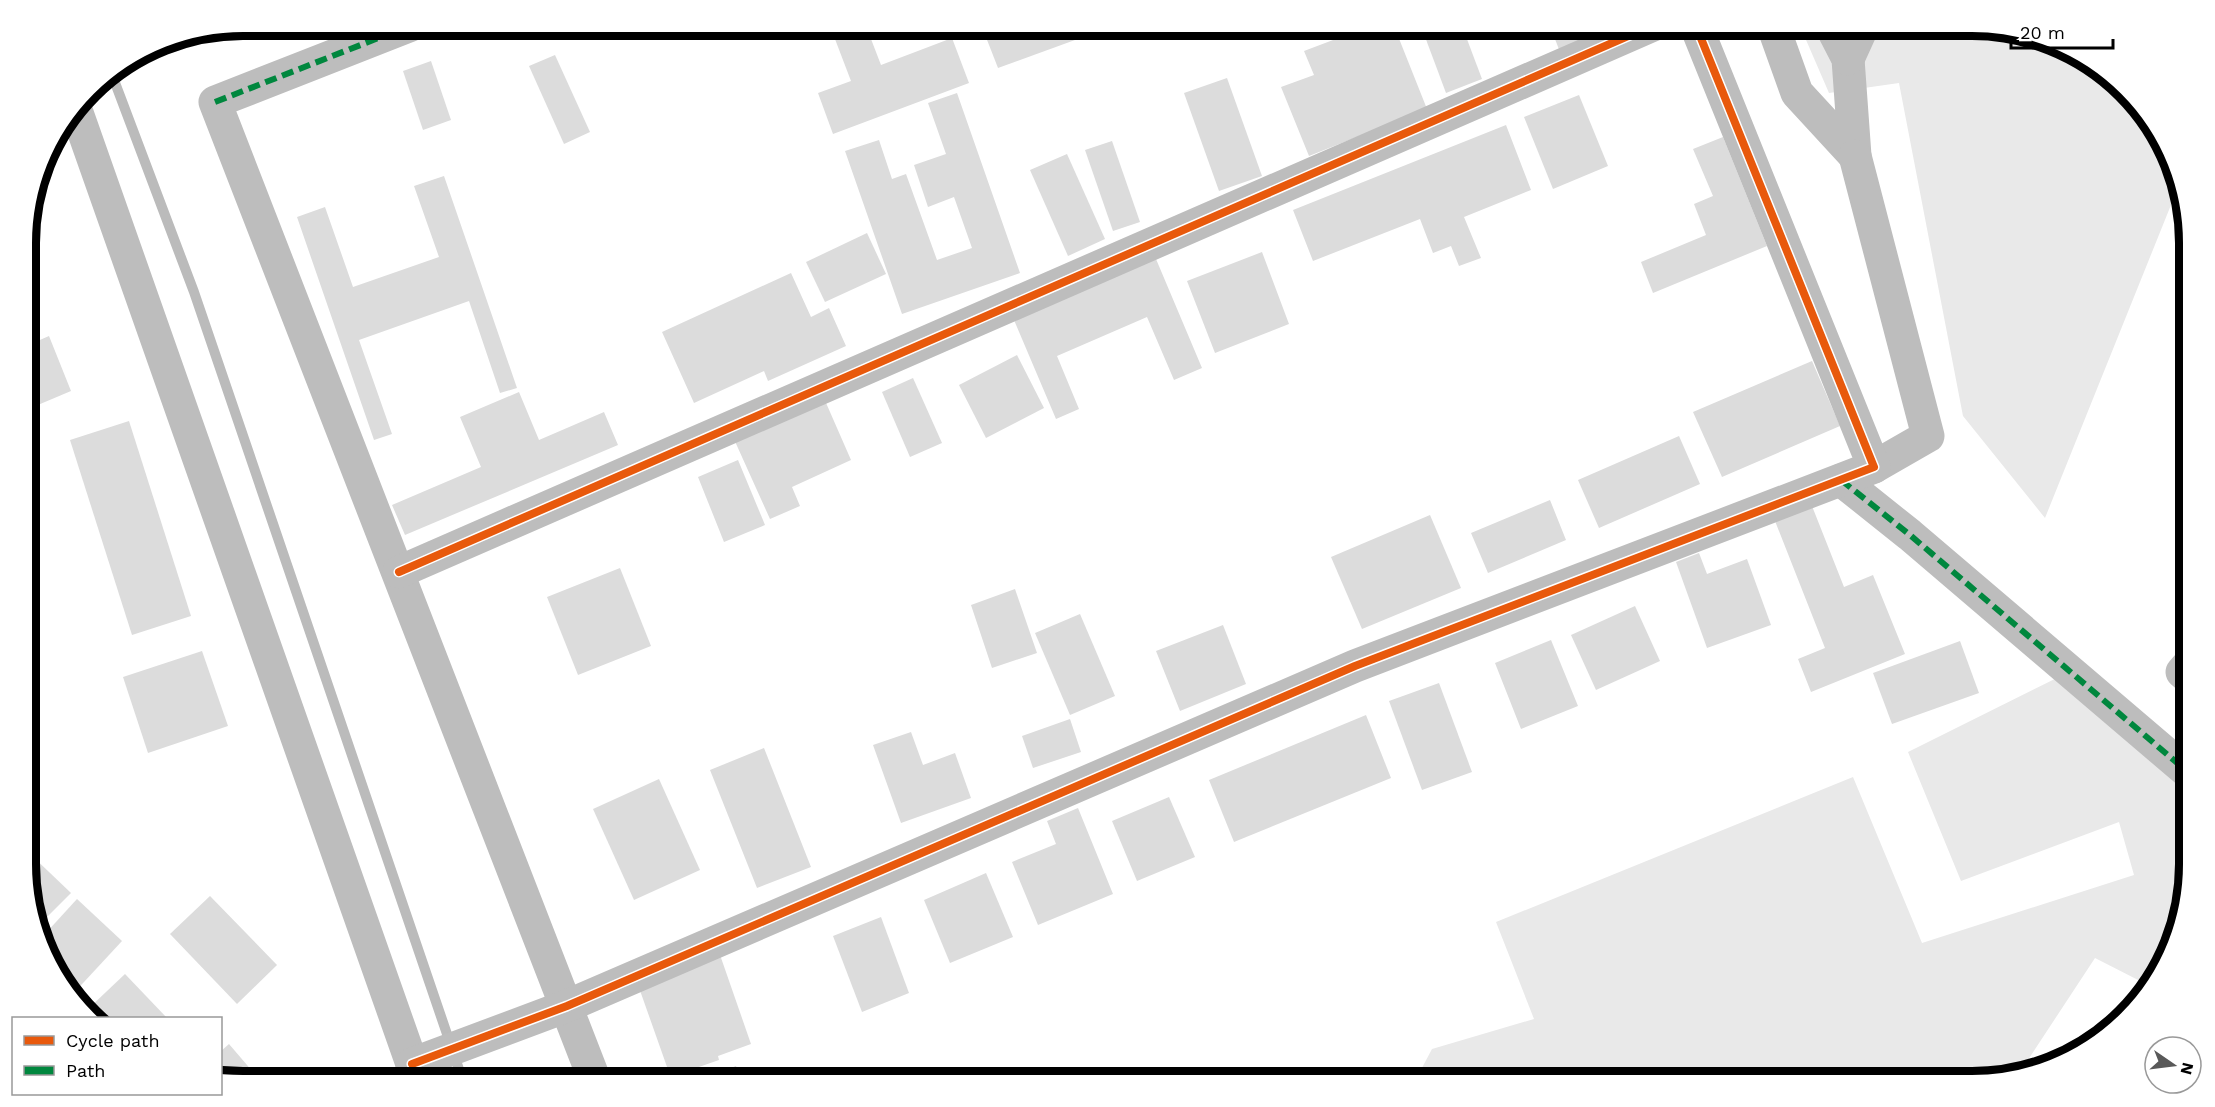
<svg xmlns="http://www.w3.org/2000/svg" width="2215" height="1107" viewBox="0 0 2215 1107" font-family="'Work Sans',sans-serif">
  <style>
    .green { fill: #e9e9e9 }
    .lines { fill: none; stroke-linecap: round; stroke-linejoin: round }
    .stream { stroke: #bbb; stroke-width: 10 }
    .building { fill: #dcdcdc }
    .minor { stroke: #bdbdbd; stroke-width: 33 }
    .quiet { stroke: #00873e; stroke-width: 6; stroke-dasharray: 12 6; stroke-linecap: butt }
    .cycleway-casing { stroke: #fff; stroke-width: 11 }
    .cycleway { stroke: #e8590c; stroke-width: 8 }
    .rim { fill: none; stroke: #000; stroke-width: 8 }
  </style>
  <rect width="100%" height="100%" fill="#fff"/>
  <g class="green">
    <polygon points="1800,26 1972,26 2068,48 2145,111 2177,190 2045,518 1963,416 1899,83 1829,93"/>
    <polygon points="2077,668 2189,764 2189,864 2167,960 2146,984 2095,958 2022,1069 1986,1081 1415,1081 1432,1049 1534,1019 1496,922 1853,777 1922,943 2134,875 2119,822 1961,881 1908,752"/>
  </g>
  <g class="lines">
    <polyline class="stream" points="111,72 194,292 463,1081"/>
  </g>
  <g class="building">
    <polygon points="830,26 866,26 881,65 952,38 969,83 833,134 818,93 851,81"/>
    <polygon points="985,26 1069,26 1075,40 998,68 982,27"/>
    <polygon points="1337,26 1394,26 1427,109 1309,156 1281,87 1314,75 1304,51 1341,37"/>
    <polygon points="1421,26 1462,26 1482,79 1446,93"/>
    <polygon points="1550,26 1628,26 1560,52"/>
    <polygon points="555,55 590,132 564,144 529,66"/>
    <polygon points="431,61 451,120 423,130 403,71"/>
    <polygon points="1227,78 1262,176 1219,191 1184,93"/>
    <polygon points="957,93 1020,273 902,314 845,151 879,140 892,179 906,174 937,260 972,248 954,197 928,207 914,165 946,154 928,103"/>
    <polygon points="1579,95 1608,166 1553,189 1524,117"/>
    <polygon points="1506,125 1531,190 1464,217 1481,258 1459,266 1451,246 1433,253 1420,219 1313,261 1293,210"/>
    <polygon points="1723,137 1767,246 1653,293 1641,262 1706,235 1694,204 1713,196 1693,149"/>
    <polygon points="1112,141 1140,222 1113,231 1085,150"/>
    <polygon points="1067,154 1105,239 1068,256 1030,170"/>
    <polygon points="444,176 517,388 500,393 469,301 359,340 392,434 374,440 297,217 325,207 353,287 439,257 414,186"/>
    <polygon points="867,233 886,274 825,302 806,262"/>
    <polygon points="26,239 34,249 26,256"/>
    <polygon points="1262,252 1289,324 1215,353 1187,281"/>
    <polygon points="1156,259 1202,368 1174,380 1147,317 1057,356 1079,409 1056,419 1014,320"/>
    <polygon points="791,273 811,317 829,308 846,346 768,381 764,371 694,403 662,332"/>
    <polygon points="49,336 71,391 26,410 26,346"/>
    <polygon points="1017,355 1044,408 986,438 959,385"/>
    <polygon points="1812,361 1840,426 1722,477 1693,412"/>
    <polygon points="913,378 942,443 910,457 882,392"/>
    <polygon points="519,392 539,440 604,412 618,445 405,535 392,505 481,467 460,417"/>
    <polygon points="823,396 851,460 792,487 800,506 770,519 733,437"/>
    <polygon points="129,421 191,616 132,635 70,440"/>
    <polygon points="1679,436 1700,484 1599,528 1578,480"/>
    <polygon points="738,460 765,525 724,542 698,477"/>
    <polygon points="1550,500 1566,540 1488,573 1471,533"/>
    <polygon points="1812,506 1844,587 1873,575 1905,654 1811,692 1798,659 1825,648 1775,521"/>
    <polygon points="1430,515 1461,588 1362,629 1331,557"/>
    <polygon points="1699,553 1707,574 1747,559 1771,625 1707,648 1676,562"/>
    <polygon points="620,568 651,646 578,675 547,597"/>
    <polygon points="1015,589 1037,653 992,668 971,605"/>
    <polygon points="1635,606 1660,661 1596,690 1571,635"/>
    <polygon points="1080,614 1115,696 1070,715 1035,633"/>
    <polygon points="1223,625 1246,684 1180,711 1156,651"/>
    <polygon points="1551,640 1578,706 1521,729 1495,663"/>
    <polygon points="1960,641 1979,693 1892,724 1873,673"/>
    <polygon points="202,651 228,726 148,753 123,677"/>
    <polygon points="1439,683 1472,772 1422,790 1389,701"/>
    <polygon points="1366,715 1391,778 1234,842 1209,780"/>
    <polygon points="1070,719 1081,752 1033,768 1022,736"/>
    <polygon points="911,732 923,765 955,753 971,798 901,823 873,745"/>
    <polygon points="764,748 811,867 757,888 710,770"/>
    <polygon points="659,779 700,870 634,900 593,809"/>
    <polygon points="1169,797 1195,857 1137,881 1112,821"/>
    <polygon points="1078,808 1113,894 1038,925 1012,862 1056,844 1047,821"/>
    <polygon points="27,851 71,893 40,924 27,893"/>
    <polygon points="986,873 1013,937 950,963 924,900"/>
    <polygon points="210,896 277,965 237,1004 170,934"/>
    <polygon points="77,899 122,941 71,996 45,934"/>
    <polygon points="881,917 909,993 862,1012 833,936"/>
    <polygon points="719,952 751,1044 718,1056 719,1060 696,1068 701,1079 736,1066 742,1081 672,1081 637,982"/>
    <polygon points="125,974 167,1018 97,1018 87,1010"/>
    <polygon points="229,1044 259,1079 255,1081 220,1076 220,1052"/>
  </g>
  <g class="lines">
    <g class="minor">
      <polyline points="409,26 215,102 595,1081"/>
      <polyline points="1773,26 1797,93 1855,156 1848,59 1831,26"/>
      <polyline points="1848,59 1863,26"/>
      <polyline points="76,110 418,1081"/>
      <polyline points="1855,156 1928,436 1874,467"/>
      <polyline points="1841,480 1910,535 2189,773"/>
      <polyline points="399,572 1651,26"/>
      <polyline points="2189,664 2182,672 2189,678"/>
      <polyline points="412,1064 567,1006 1355,666 1874,467 1696,26"/>
    </g>
    <g class="quiet">
      <polyline points="215,102 409,26"/>
      <polyline points="1841,480 1910,535 2189,773"/>
    </g>
    <g class="cycleway-casing">
      <g id="cycleway">
        <polyline points="399,572 1651,26"/>
        <polyline points="412,1064 567,1006 1355,666 1874,467 1696,26"/>
      </g>
    </g>
    <use href="#cycleway" class="cycleway"/>
  </g>
  <path d="M0 0H2215V1107H0ZM243 36H1972A207 207 0 0 1 2179 243V864A207 207 0 0 1 1972 1071H243A207 207 0 0 1 36 864V243A207 207 0 0 1 243 36Z" fill="#fff" fill-rule="evenodd"/>
  <path class="rim" d="M243 36H1972A207 207 0 0 1 2179 243V864A207 207 0 0 1 1972 1071H243A207 207 0 0 1 36 864V243A207 207 0 0 1 243 36Z"/>
  <rect x="12" y="1017" width="210" height="78" fill="#ffffff" stroke="#999999" stroke-width="1.5"/>
  <rect x="24" y="1036" width="30" height="9" fill="#e8590c" stroke="#999999" stroke-width="1.5"/>
  <text x="66" y="1047" font-size="18" fill="#000000">Cycle path</text>
  <rect x="24" y="1066" width="30" height="9" fill="#00873e" stroke="#999999" stroke-width="1.5"/>
  <text x="66" y="1077" font-size="18" fill="#000000">Path</text>
  <g transform="translate(2173 1065) rotate(104)"><circle r="28" fill="#ffffff" stroke="#999999" stroke-width="1.5"/>
  <path d="M0-4.5L10 22L0 15L-10 22Z" fill="#595959"/>
  <text y="-9" font-size="16" font-weight="bold" text-anchor="middle" fill="#000000">N</text>
  </g>
  <path d="M2011 39v9h102v-9" fill="none" stroke="#000000" stroke-width="3"/>
  <text x="2020" y="39" font-size="18" fill="#000000" stroke="#ffffff" stroke-width="4.5" paint-order="stroke">20 m</text>
</svg>
